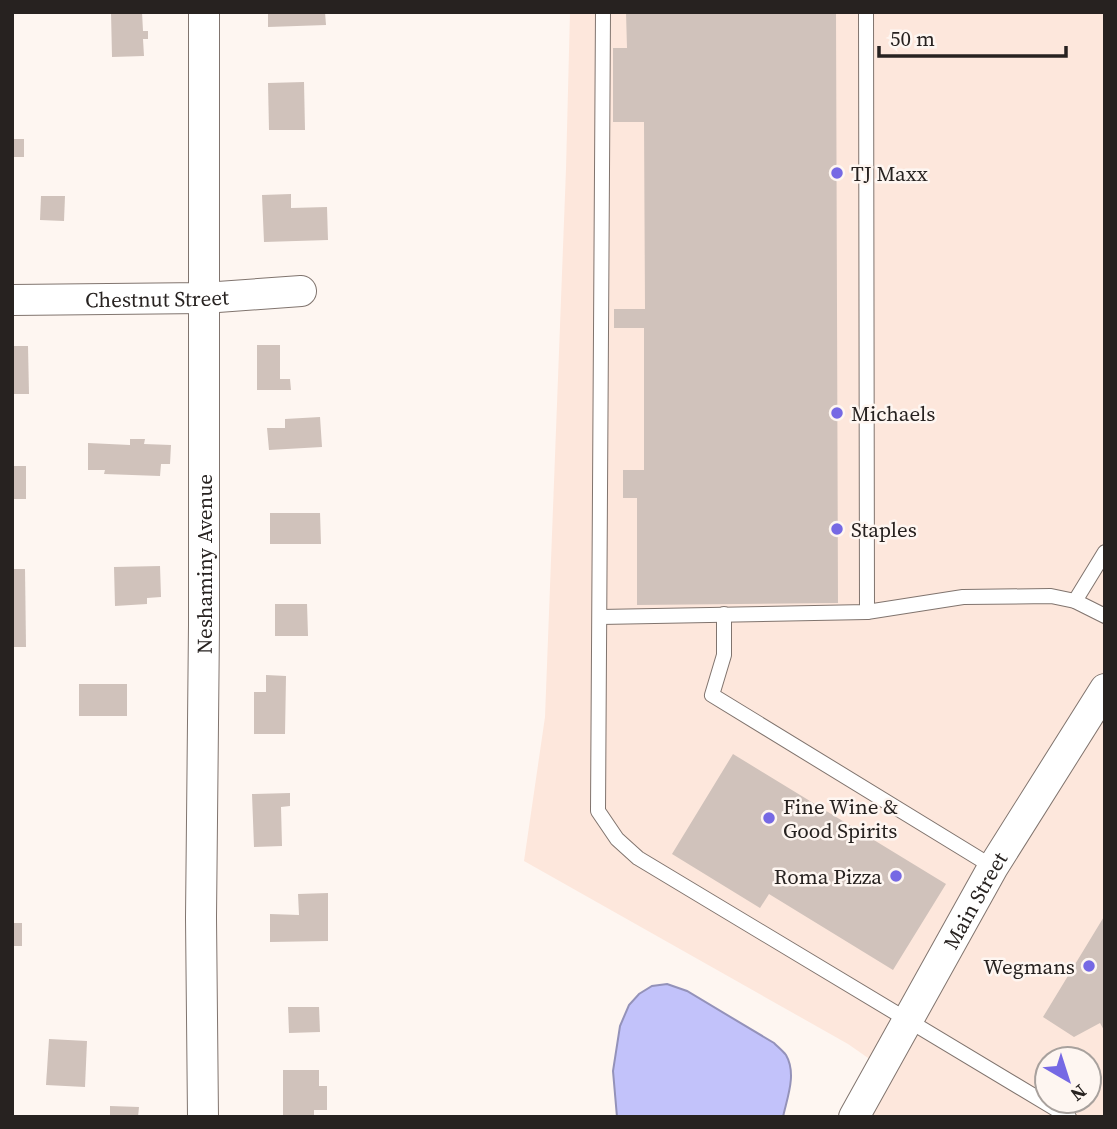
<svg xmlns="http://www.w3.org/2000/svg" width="1117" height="1129" viewBox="0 0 1117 1129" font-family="'Source Serif 4',serif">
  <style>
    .built { fill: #fde7dc; fill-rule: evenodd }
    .water { fill: #c2c2fa; stroke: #9492b9; stroke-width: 2 }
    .building { fill: #d0c2bb }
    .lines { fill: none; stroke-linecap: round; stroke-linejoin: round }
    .service-casing { stroke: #80746e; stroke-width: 16 }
    .minor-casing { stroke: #80746e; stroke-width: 32 }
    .service { stroke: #fff; stroke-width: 14 }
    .minor { stroke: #fff; stroke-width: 30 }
    .poi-dot { fill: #7669e4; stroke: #fef6f1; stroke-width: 2.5 }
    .labels { text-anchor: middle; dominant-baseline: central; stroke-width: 5; stroke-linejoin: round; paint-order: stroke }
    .poi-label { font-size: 21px; fill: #272220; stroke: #fef6f1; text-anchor: start }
    .street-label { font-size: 21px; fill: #272220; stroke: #fef6f1 }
  </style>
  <rect width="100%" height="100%" fill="#fef6f1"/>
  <path class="built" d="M570 12H1105V1117H875L871 1115 894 1076 848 1044 524 861 545 717 566 169ZM1047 1059H1089V1101H1047Z"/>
  <path class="water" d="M667 984 687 991 774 1043C778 1047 783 1051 786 1055 797 1074 787 1098 783 1117H617L613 1071 620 1026 629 1005 639 994 652 986Z"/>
  <g class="building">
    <polygon points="111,12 142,12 143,31 148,31 148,39 143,39 144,56 112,57"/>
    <polygon points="268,12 325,12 326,25 268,27"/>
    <polygon points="626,12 836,12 838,603 637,605 637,498 623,498 623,470 644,470 644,328 614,328 614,309 645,309 644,122 613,122 613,48 627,48"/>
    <polygon points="304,82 305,130 269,130 268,83"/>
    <rect x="12" y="139" width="12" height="18"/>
    <polygon points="291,194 291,208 327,207 328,240 264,242 262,195"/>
    <polygon points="41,196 65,196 64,221 40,220"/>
    <polygon points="257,345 280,345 280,379 290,379 291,390 257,390"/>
    <polygon points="12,346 28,346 29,394 12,394"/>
    <polygon points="320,417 322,447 269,450 267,428 285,428 285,419"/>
    <polygon points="130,439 145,439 144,444 171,445 170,464 161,464 160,476 104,474 105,470 88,470 88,443 130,445"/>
    <rect x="12" y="466" width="14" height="33"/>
    <polygon points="270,513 320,513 321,544 270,544"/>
    <polygon points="160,566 161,597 147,598 147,604 115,606 114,567"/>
    <polygon points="12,569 25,569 26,647 12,647"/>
    <polygon points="275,604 307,604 308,636 275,636"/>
    <polygon points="266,675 286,676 285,734 254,734 254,692 266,692"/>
    <rect x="79" y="684" width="48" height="32"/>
    <polygon points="733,754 946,884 893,970 769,894 760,908 672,854"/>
    <polygon points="290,793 290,806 281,807 282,846 254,847 252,794"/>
    <polygon points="328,893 328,941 270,942 270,914 299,915 298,894"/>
    <polygon points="1105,915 1105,1032 1100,1023 1074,1037 1043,1017"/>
    <rect x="12" y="923" width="10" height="23"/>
    <polygon points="288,1007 319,1007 320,1032 289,1033"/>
    <polygon points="49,1039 87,1041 85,1087 46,1085"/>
    <polygon points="283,1070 319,1070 319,1086 327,1086 327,1110 314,1110 314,1117 283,1117"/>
    <polygon points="110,1106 139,1107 138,1117 110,1117"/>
  </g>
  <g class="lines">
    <g class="service-casing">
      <g id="service">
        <polyline points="603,12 598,811 617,839 638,858 1069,1117"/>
        <polyline points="866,12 867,612"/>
        <polyline points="1075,601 1105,552"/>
        <polyline points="724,614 724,655 712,695 993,867"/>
        <polyline points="600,617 867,612 963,597 1051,596 1075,601 1105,616"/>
      </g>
    </g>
    <g class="minor-casing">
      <g id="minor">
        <path id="s1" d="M12 300 204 298 301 291"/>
        <path id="s2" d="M203 1117 201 918 204 625V12"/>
        <path id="s3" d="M854 1117 993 867 1105 689"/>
      </g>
    </g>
    <use href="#service" class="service"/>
    <use href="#minor" class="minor"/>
  </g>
  <g class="poi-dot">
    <circle cx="837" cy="173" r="7"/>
    <circle cx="837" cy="413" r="7"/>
    <circle cx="837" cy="529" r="7"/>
    <circle cx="769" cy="818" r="7"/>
    <circle cx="896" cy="876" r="7"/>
    <circle cx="1089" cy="966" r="7"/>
  </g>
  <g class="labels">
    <g class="poi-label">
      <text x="851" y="173">TJ Maxx</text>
      <text x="851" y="413">Michaels</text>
      <text x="851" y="529">Staples</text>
      <text x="783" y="806">Fine Wine &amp;<tspan x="783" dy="24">Good Spirits</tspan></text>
      <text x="882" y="876" text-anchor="end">Roma Pizza</text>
      <text x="1075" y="966" text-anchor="end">Wegmans</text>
    </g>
    <g class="street-label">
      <text stroke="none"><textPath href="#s1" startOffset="145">Chestnut Street</textPath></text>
      <text stroke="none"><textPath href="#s2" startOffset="553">Neshaminy Avenue</textPath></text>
      <text stroke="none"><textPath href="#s3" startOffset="248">Main Street</textPath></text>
    </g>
  </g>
  <rect width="1117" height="1129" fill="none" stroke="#272220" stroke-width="28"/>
  <g transform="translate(1068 1080) rotate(141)"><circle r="33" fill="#fef6f1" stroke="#a8a19d" stroke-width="2"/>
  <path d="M0-5L12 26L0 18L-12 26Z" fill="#7669e4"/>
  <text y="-10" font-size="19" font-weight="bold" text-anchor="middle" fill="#272220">N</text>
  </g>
  <path d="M879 46v10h187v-10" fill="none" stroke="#272220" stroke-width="3.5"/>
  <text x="890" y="46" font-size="21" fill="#272220" stroke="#fef6f1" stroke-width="5" paint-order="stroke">50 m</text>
</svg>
